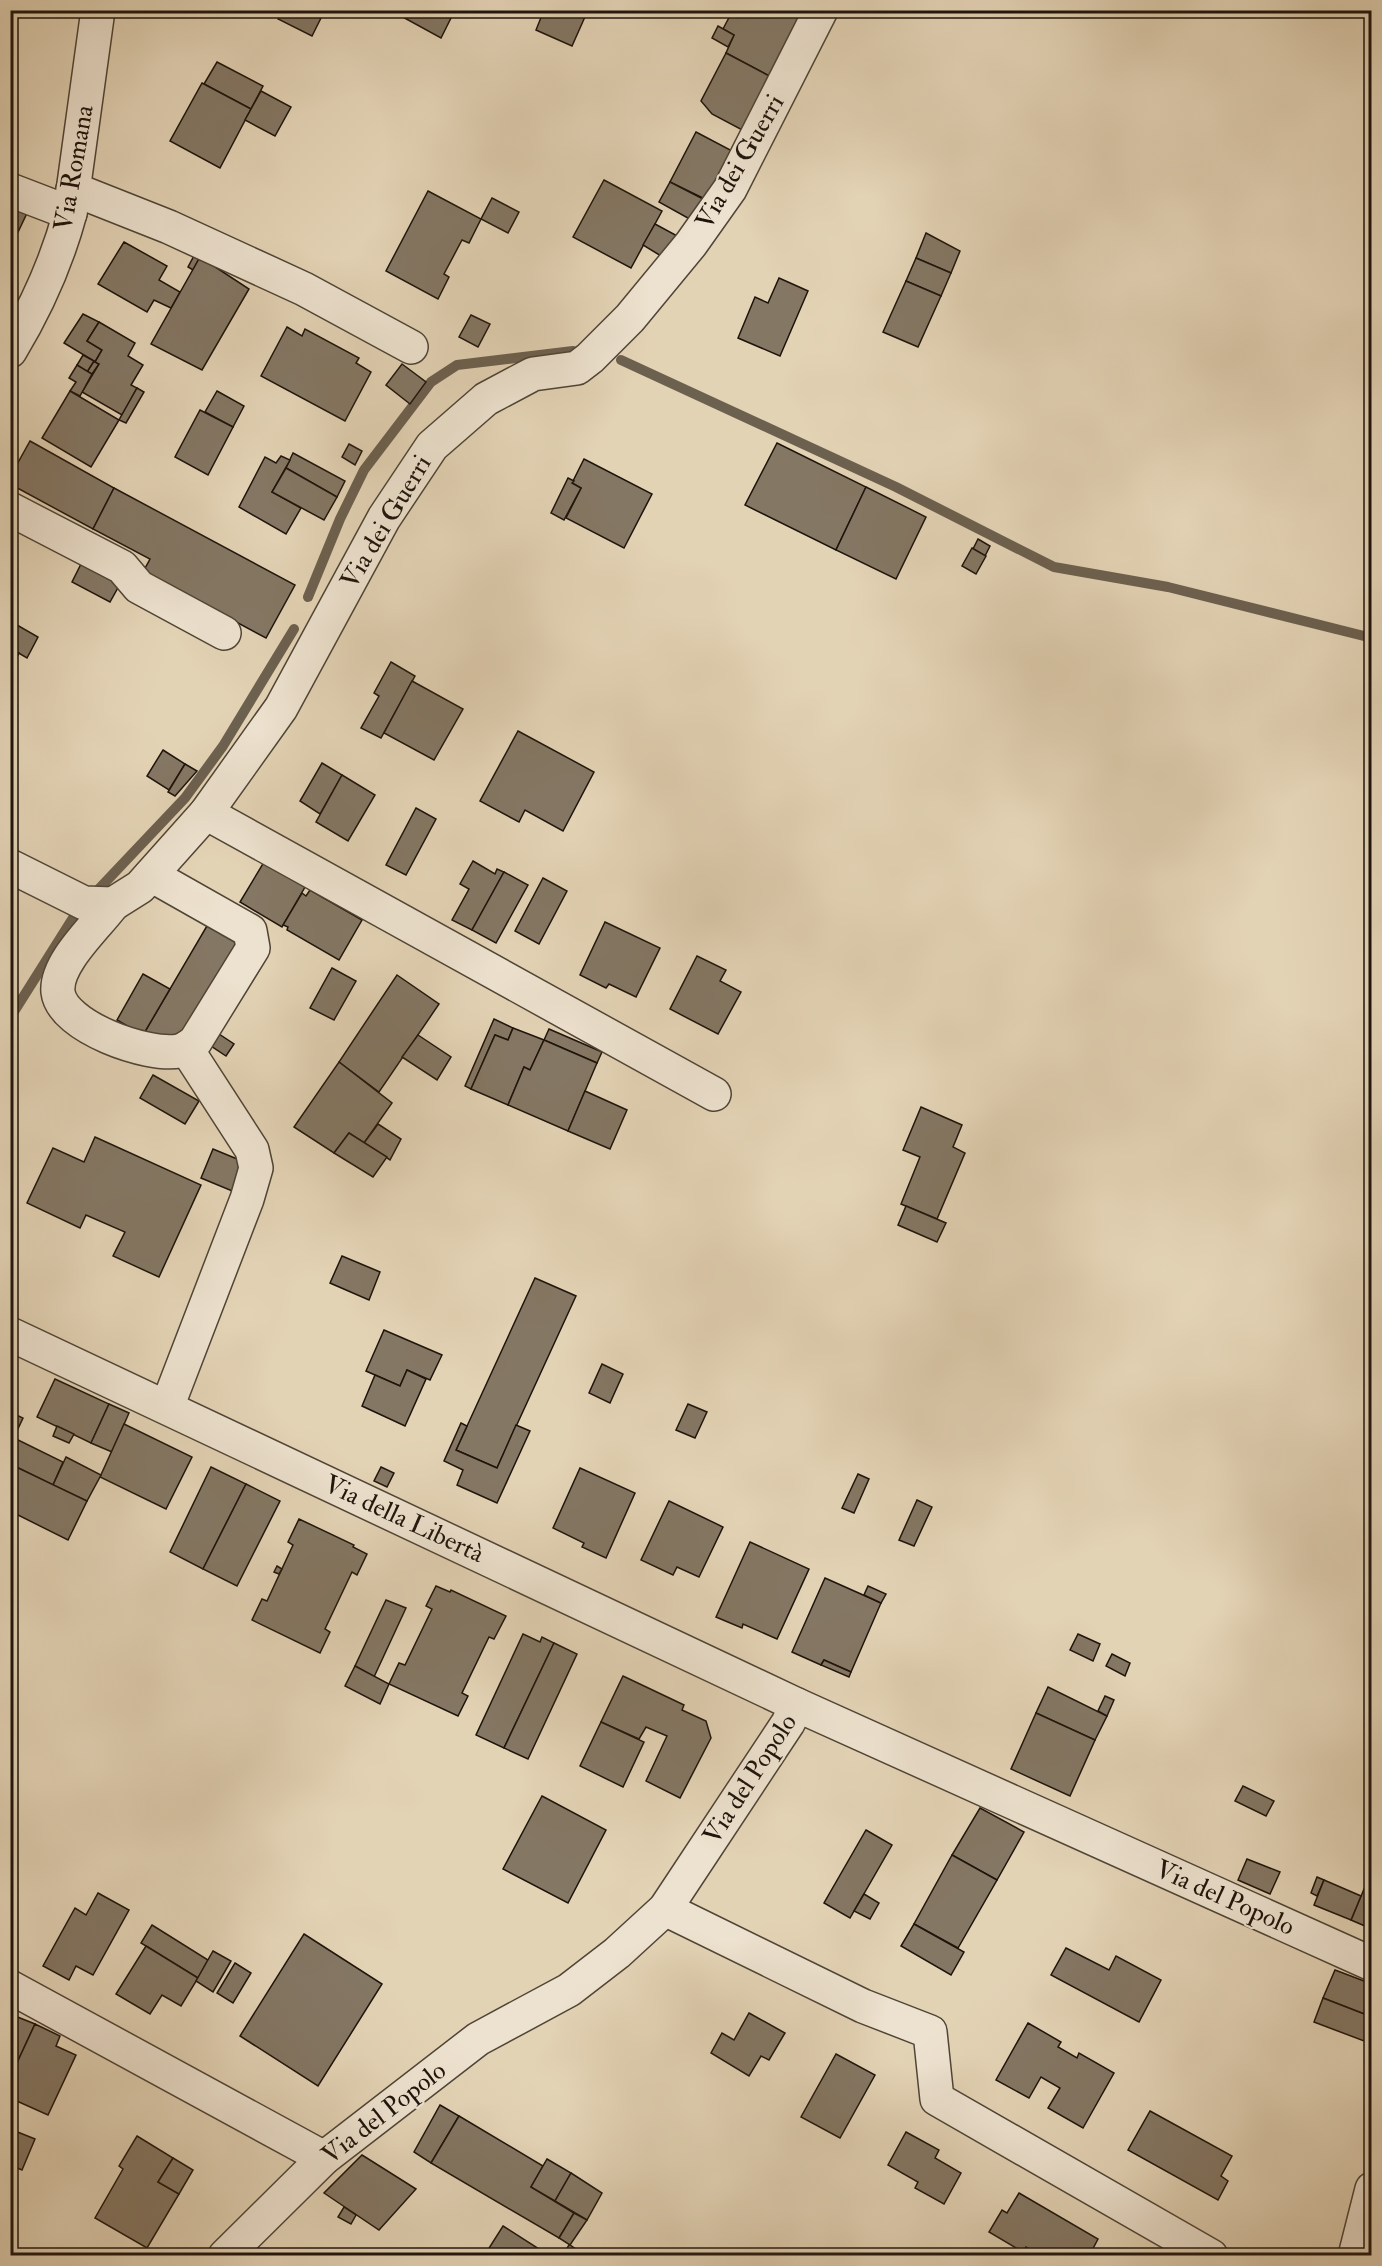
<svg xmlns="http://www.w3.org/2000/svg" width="1382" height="2266" viewBox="0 0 1382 2266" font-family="'IM FELL Double Pica',serif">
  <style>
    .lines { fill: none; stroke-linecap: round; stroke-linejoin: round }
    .stream { stroke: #6c604f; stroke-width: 10 }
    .building { fill: #847764; stroke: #1e140c; stroke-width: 1.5 }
    .minor-casing { stroke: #4f4436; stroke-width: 36 }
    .minor { stroke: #ede2cf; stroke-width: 33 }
    .labels { text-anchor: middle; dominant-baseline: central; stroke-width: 4.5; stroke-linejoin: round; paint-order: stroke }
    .street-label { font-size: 26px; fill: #1e140c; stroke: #ede2cf }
  </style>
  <rect width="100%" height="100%" fill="#e3d3b5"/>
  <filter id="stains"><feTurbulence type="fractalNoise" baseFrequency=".00333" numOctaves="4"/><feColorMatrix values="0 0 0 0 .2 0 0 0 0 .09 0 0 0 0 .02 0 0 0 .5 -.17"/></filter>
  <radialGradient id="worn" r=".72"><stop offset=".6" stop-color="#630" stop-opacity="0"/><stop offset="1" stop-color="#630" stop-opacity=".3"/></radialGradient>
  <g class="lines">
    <g class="stream">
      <polyline points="621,360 896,487 1054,567 1168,587 1372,638"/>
      <polyline points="308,597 340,519 364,470 431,382 457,365 573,351"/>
      <polyline points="96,892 185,798 223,746 294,629"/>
      <polyline points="10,1018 73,918"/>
    </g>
  </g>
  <g class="building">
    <polygon points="282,10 325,10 312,36 278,19"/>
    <polygon points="390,10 455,10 441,38"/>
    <polygon points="544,10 588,10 572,46 536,30"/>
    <polygon points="733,10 783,10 803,20 773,78 726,53 734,35 723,29"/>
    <polygon points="783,10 808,10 803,20"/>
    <polygon points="718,26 734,35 728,47 712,38"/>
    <polygon points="726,53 773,78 746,132 712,114 701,101"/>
    <polygon points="217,62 263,86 251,109 204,84"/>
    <polygon points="202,83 251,109 220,168 170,141"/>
    <polygon points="261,91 291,107 275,136 245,120"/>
    <polygon points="696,132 736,153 711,202 670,182"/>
    <polygon points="604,180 662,211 631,268 573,237"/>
    <polygon points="670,182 709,202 695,222 659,202"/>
    <polygon points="428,191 481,219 469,243 462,240 444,274 449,277 438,299 386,271"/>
    <polygon points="492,198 519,212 508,233 481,219"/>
    <polygon points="10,202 28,211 10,249"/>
    <polygon points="655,224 681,238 666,259 643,245"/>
    <polygon points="926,233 960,251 951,273 916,258"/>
    <polygon points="124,242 167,266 159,280 180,292 171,308 154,300 147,312 98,284"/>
    <polygon points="195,254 200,257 193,270 188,267"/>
    <polygon points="200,257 249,289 202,370 151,344"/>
    <polygon points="916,258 951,273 941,296 906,281"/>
    <polygon points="779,278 808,291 780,356 738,338 755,297 768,303"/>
    <polygon points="906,281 941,296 918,347 883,332"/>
    <polygon points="83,314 99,322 87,341 102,350 95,362 99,364 92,374 87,372 94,361 64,343"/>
    <polygon points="471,315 490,324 478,347 459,337"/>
    <polygon points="99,322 135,343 128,356 143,365 131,385 137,388 122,415 82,392 99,364 95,362 102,350 87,341"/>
    <polygon points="287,327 302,336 305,329 359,358 356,363 371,372 345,421 261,376"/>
    <polygon points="83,355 94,361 87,372 77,365"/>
    <polygon points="402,364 426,382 410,404 386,385"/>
    <polygon points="77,365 92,374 80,396 70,391 76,382 69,378"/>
    <polygon points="137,388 144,392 126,423 119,420"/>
    <polygon points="70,391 119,420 91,467 42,438"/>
    <polygon points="217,391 244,406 233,427 205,412"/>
    <polygon points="200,410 233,427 208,475 175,457"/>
    <polygon points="30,441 114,488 93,529 10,484 10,477"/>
    <polygon points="777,443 866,487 836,550 745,505"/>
    <polygon points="349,444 362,451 355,465 342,457"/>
    <polygon points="293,453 345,481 337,497 286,468"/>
    <polygon points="281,456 290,460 272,492 301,508 286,534 239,507 265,457 276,463"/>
    <polygon points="584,459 652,494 624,548 566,518 581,488 572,483"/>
    <polygon points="286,468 337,497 324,520 272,492"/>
    <polygon points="568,478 574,481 572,483 581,488 564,520 551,513"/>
    <polygon points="866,487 926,517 896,579 836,550"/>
    <polygon points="114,488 295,585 266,638 143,572 150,559 93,529"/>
    <polygon points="978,539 990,546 985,556 973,549"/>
    <polygon points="972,548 986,556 976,574 962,566"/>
    <polygon points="81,564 120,584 110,602 72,582"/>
    <polygon points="10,621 38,637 27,658 10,648"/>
    <polygon points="10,648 19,653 15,661 10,659"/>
    <polygon points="391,662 415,676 381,738 361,728 379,696 374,693"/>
    <polygon points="412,681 463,709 434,760 384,733"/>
    <polygon points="518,731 594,772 563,831 525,810 519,822 480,801"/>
    <polygon points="163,750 185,764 169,790 147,776"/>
    <polygon points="322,763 342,775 320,814 300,801"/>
    <polygon points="185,764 197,771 175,796 168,792"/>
    <polygon points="342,775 375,795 348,841 316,822"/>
    <polygon points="416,808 436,819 406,875 386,865"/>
    <polygon points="473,861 495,874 497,869 504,872 472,930 452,920 469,889 460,884"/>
    <polygon points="264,862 305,887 282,927 240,902"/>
    <polygon points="504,872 528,885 496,943 472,930"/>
    <polygon points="543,878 567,891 539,944 515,931"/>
    <polygon points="310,890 362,920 339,960 287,930 288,927 283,925 302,893 306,896"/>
    <polygon points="211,919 245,939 175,1043 143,1035"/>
    <polygon points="605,922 660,948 636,997 609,984 606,988 580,975"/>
    <polygon points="697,956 726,970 720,981 741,992 718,1034 670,1009"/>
    <polygon points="332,968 356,981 334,1020 310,1008"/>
    <polygon points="143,974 170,989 143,1035 117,1020"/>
    <polygon points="397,975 439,1004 379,1092 339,1062"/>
    <polygon points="494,1019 513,1028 508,1040 495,1035 471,1089 465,1086"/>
    <polygon points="513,1028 544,1040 530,1070 524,1067 508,1105 471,1089 495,1035 508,1040"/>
    <polygon points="549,1029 602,1052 597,1063 544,1040"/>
    <polygon points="216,1032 234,1044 226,1056 208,1044"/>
    <polygon points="418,1035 451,1057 437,1080 402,1057"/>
    <polygon points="544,1040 597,1063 568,1131 508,1105 524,1067 530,1070"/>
    <polygon points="339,1062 392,1103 364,1143 349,1133 334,1153 294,1127"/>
    <polygon points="153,1075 199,1101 185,1124 140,1098"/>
    <polygon points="585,1091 627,1110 610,1149 568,1131"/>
    <polygon points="921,1107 962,1125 953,1147 965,1153 937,1219 901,1204 920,1157 903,1150"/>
    <polygon points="378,1124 401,1139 390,1160 364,1143"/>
    <polygon points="349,1133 387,1157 373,1177 334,1153"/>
    <polygon points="95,1137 201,1185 159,1277 113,1256 125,1232 86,1215 80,1228 27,1203 53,1148 84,1162"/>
    <polygon points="213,1149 242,1161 237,1193 201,1178"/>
    <polygon points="906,1206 946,1223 937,1242 898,1225"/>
    <polygon points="342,1256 380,1272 369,1300 330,1283"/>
    <polygon points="535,1278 576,1296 497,1468 456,1450"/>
    <polygon points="384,1330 442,1355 430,1380 407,1370 400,1386 366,1371"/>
    <polygon points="602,1364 623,1374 610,1403 589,1393"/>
    <polygon points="407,1370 426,1379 405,1426 362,1406 375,1375 400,1386"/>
    <polygon points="55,1379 109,1404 91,1443 37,1417"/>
    <polygon points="109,1404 129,1413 112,1452 91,1443"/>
    <polygon points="688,1404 707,1412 695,1438 676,1430"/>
    <polygon points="10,1412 23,1418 14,1437 10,1436"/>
    <polygon points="461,1423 467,1426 456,1450 497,1468 516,1425 530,1431 497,1503 457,1485 463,1470 444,1461"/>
    <polygon points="124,1424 192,1457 166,1509 100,1477"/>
    <polygon points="57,1426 74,1434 69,1443 53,1436"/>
    <polygon points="10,1436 63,1462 53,1485 10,1464"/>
    <polygon points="66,1457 101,1475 87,1501 53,1485"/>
    <polygon points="10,1464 87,1501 68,1540 10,1511"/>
    <polygon points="211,1467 246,1484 203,1569 170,1552"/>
    <polygon points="381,1467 394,1473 387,1487 374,1481"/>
    <polygon points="580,1468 635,1493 606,1558 582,1547 584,1543 553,1528"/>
    <polygon points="858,1474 869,1479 854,1513 842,1508"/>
    <polygon points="246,1484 280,1501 237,1586 203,1569"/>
    <polygon points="917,1500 932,1507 914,1546 899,1540"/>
    <polygon points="669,1501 723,1527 699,1577 677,1567 673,1575 641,1560"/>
    <polygon points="299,1519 354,1545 353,1547 367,1554 357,1575 352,1572 325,1629 330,1632 320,1653 252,1620 262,1599 267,1601 293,1545 288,1542"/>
    <polygon points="750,1542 809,1569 777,1639 743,1624 742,1628 716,1617"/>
    <polygon points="277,1566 282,1569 279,1574 274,1572"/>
    <polygon points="825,1578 881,1603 851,1672 824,1660 821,1665 792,1652"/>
    <polygon points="436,1586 450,1592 451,1590 506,1616 494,1639 489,1637 462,1693 468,1696 458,1716 389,1684 399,1663 405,1665 432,1609 426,1606"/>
    <polygon points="868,1586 886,1594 881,1603 864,1595"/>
    <polygon points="386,1600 406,1608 374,1677 355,1666"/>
    <polygon points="523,1634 540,1642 542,1637 554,1643 504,1748 476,1735"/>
    <polygon points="1078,1634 1100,1644 1093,1661 1070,1650"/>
    <polygon points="554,1643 577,1654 528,1759 504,1748"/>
    <polygon points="1112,1654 1130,1663 1125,1676 1106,1666"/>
    <polygon points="824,1660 851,1672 849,1677 821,1665"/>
    <polygon points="355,1666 389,1684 380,1704 345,1686"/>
    <polygon points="623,1676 684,1705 682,1710 706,1721 711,1738 680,1798 646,1781 667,1736 646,1727 639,1739 601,1722"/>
    <polygon points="1048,1687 1107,1716 1095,1740 1036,1713"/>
    <polygon points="1105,1696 1114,1700 1107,1716 1098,1711"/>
    <polygon points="1036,1713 1095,1740 1070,1796 1011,1769"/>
    <polygon points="601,1722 644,1742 623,1787 580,1766"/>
    <polygon points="1243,1786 1274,1801 1266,1816 1235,1801"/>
    <polygon points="542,1796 606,1830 568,1903 503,1869"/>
    <polygon points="980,1808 1024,1832 997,1880 952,1855"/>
    <polygon points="866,1830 892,1845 850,1918 824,1903"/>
    <polygon points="952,1855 997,1880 958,1948 914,1924"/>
    <polygon points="1247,1859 1280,1872 1270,1894 1238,1880"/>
    <polygon points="1372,1870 1372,1929 1351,1920"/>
    <polygon points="1317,1877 1324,1880 1317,1896 1311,1893"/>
    <polygon points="1324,1880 1361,1896 1351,1920 1314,1905"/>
    <polygon points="98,1893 129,1910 93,1975 76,1966 69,1980 43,1966 75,1908 86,1915"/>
    <polygon points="864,1894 879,1903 870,1919 854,1911"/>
    <polygon points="914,1924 964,1952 951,1975 901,1946"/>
    <polygon points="152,1925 208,1960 198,1978 141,1943"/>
    <polygon points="304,1934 382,1984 318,2086 240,2036"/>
    <polygon points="146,1946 198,1978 181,2006 162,1995 150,2014 116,1994"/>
    <polygon points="1066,1948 1109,1970 1116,1956 1161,1980 1139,2022 1051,1975"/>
    <polygon points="213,1951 231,1961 213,1992 196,1981"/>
    <polygon points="235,1963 251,1973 233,2003 217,1993"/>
    <polygon points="1335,1970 1372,1984 1372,2017 1323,1998"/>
    <polygon points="1323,1998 1372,2017 1372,2044 1314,2022"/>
    <polygon points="749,2013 785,2033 769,2060 761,2056 749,2076 711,2053 722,2033 734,2040"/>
    <polygon points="10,2014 35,2024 10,2078"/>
    <polygon points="1028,2023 1061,2042 1058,2047 1077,2058 1079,2053 1114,2073 1083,2128 1048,2108 1060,2088 1041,2077 1029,2098 996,2080"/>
    <polygon points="35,2024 60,2036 56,2046 76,2055 48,2115 10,2098 10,2078"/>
    <polygon points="836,2054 875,2075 840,2138 801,2117"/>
    <polygon points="440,2105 459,2116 431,2163 414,2152"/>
    <polygon points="1150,2111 1232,2156 1221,2176 1228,2181 1218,2200 1128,2150"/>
    <polygon points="459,2116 543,2166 531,2187 574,2213 559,2238 431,2163"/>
    <polygon points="10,2129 35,2139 22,2170 10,2165"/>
    <polygon points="906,2132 939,2150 935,2158 961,2173 944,2204 915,2188 918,2182 888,2165"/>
    <polygon points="137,2136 173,2158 158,2182 179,2194 147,2248 95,2218 123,2169 119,2166"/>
    <polygon points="362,2155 416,2189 379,2230 324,2193"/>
    <polygon points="173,2158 193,2170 179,2194 158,2182"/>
    <polygon points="547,2159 571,2173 555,2201 531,2187"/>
    <polygon points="10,2165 16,2167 10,2180"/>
    <polygon points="571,2173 602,2193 587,2220 555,2201"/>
    <polygon points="1019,2193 1098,2239 1089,2256 1041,2256 1026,2247 1023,2252 989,2232 1002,2210 1007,2213"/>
    <polygon points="344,2207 356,2215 351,2224 338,2217"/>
    <polygon points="574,2213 587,2220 570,2245 559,2238"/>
    <polygon points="503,2226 550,2256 484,2256"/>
    <polygon points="569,2245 570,2245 586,2256 562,2256"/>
  </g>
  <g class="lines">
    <g class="minor-casing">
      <g id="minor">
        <polyline points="73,189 169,227 304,289 411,347"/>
        <polyline points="10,190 70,213"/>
        <path d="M10 351C36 308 57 261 70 213L98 10"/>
        <polyline points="10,509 122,567 139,587 224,633"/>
        <polyline points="206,813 714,1094"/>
        <polyline points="10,866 84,903 113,904 140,887 206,813 281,708 384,518 432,446 486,399 533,374 577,368 590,358 630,318 691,244 730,189 821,10"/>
        <path d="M113 904C97 926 55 963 58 992 62 1027 148 1057 179 1051 185 1050 190 1045 195 1042L253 948 250 931 151 875"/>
        <polyline points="10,1334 797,1705 1372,1964"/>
        <polyline points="167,1407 247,1199 256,1168 252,1150 186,1048"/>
        <polyline points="665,1909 863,2006 930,2032 937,2099 1211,2256"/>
        <polyline points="10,1987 324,2158"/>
        <polyline points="225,2256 324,2158 478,2039 569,1990 617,1953 665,1909 788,1723 797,1705"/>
        <polyline points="1355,2256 1372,2189"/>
      </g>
    </g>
    <use href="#minor" class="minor"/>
  </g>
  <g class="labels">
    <g class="street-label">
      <text transform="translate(740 162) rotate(-60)">Via dei Guerri</text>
      <text transform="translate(74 168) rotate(-80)">Via Romana</text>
      <text transform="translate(386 522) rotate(-59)">Via dei Guerri</text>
      <text transform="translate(404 1519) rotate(25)">Via della Libertà</text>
      <text transform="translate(750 1779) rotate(-57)">Via del Popolo</text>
      <text transform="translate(1225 1898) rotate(24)">Via del Popolo</text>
      <text transform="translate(384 2113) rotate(-38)">Via del Popolo</text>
    </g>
  </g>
  <rect width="1382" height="2266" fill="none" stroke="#e3d3b5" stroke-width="36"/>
  <rect x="12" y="12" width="1358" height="2242" fill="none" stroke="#1e140c" stroke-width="3"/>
  <rect x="18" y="18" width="1346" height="2230" fill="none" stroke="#1e140c" stroke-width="1.5"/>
  <rect width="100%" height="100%" filter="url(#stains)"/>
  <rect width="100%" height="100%" fill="url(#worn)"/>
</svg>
